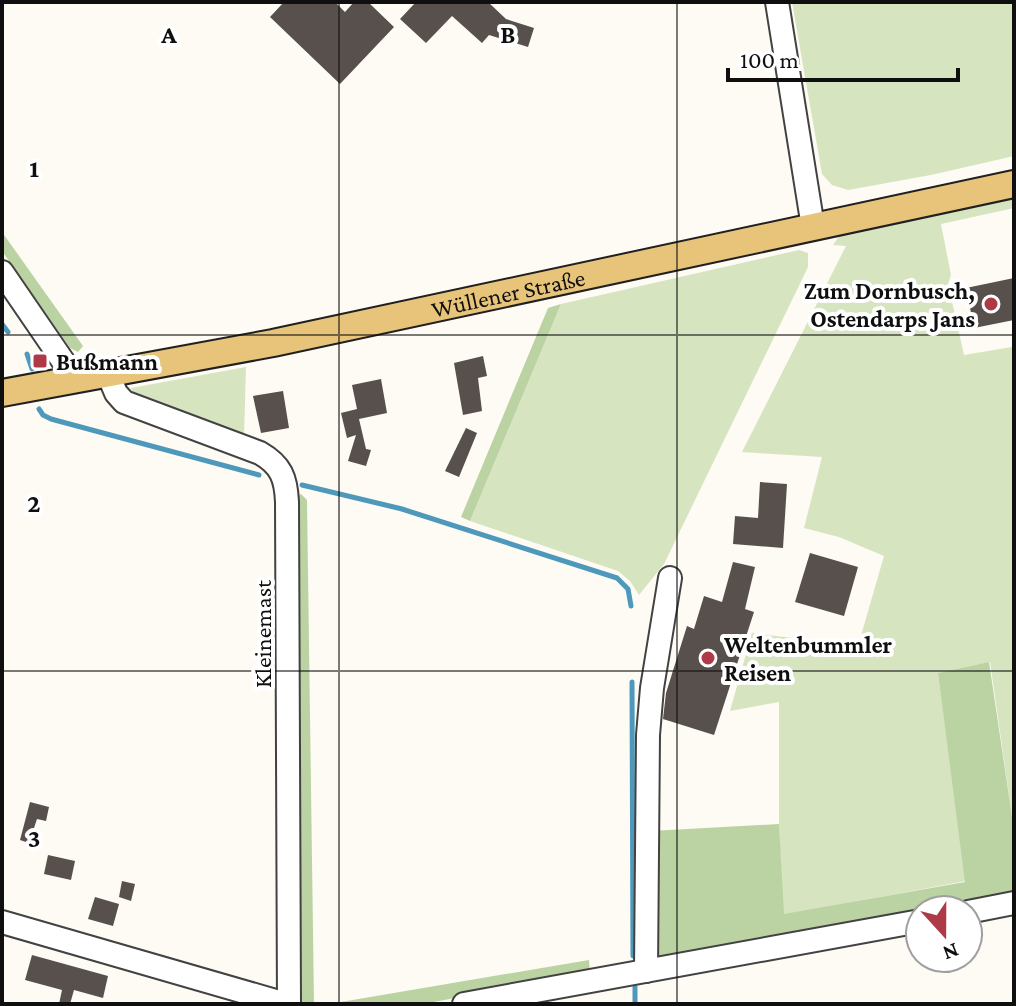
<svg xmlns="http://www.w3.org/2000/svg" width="1016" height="1006" viewBox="0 0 1016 1006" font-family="'Crimson Pro',serif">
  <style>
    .green { fill: #d6e4c0 }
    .forest { fill: #bbd3a2 }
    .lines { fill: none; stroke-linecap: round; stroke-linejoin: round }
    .stream { stroke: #4e98bc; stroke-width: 5 }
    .building { fill: #57504d }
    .minor-casing { stroke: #424242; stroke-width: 26 }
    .major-casing { stroke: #202020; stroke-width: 30 }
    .minor { stroke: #fff; stroke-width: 22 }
    .major { stroke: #e7c47a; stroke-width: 26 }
    .grid { fill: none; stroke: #0f0f0f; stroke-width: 2; stroke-opacity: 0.55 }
    .poi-dot { fill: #ae3947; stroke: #fff; stroke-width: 3 }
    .labels { text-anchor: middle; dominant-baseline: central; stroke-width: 8; stroke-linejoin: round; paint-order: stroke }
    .poi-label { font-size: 24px; font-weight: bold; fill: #0f0f0f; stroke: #fff; text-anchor: start }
    .street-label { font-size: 24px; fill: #0f0f0f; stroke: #fff }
    .grid-label { font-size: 26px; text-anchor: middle; font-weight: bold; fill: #0f0f0f; stroke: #fff; stroke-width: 8; stroke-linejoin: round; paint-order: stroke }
  </style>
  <rect width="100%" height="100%" fill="#fdfbf3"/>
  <g class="green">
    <polygon points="792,2 1014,2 1014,156 931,175 848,190 832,185 822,174"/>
    <polygon points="1014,198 1014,208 941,224 951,275 948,284 964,355 1012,347 1014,349 1014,830 990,662 938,673 966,881 783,915 779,824 779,702 730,711 752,633 858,646 884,556 839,537 804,528 822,457 742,452 846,246 833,245 840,235"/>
    <polygon points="799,250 808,253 808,267 664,564 639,595 630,581 618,571 470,521 561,304"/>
    <polygon points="246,367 244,436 134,394 131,388"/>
  </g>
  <g class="forest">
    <polygon points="2,232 83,346 78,352 70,348 2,251"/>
    <polygon points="561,304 470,521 461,517 548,308"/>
    <polygon points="301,494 307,500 314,1004 295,1004 295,497"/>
    <polygon points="989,662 1014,830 1014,893 658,958 652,953 651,831 779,824 784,914 965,882 938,673"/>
    <polygon points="589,960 590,973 423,1004 329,1004"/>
  </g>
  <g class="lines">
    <g class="stream">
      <polyline points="2,324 8,332"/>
      <polyline points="27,354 32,369"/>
      <polyline points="39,409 43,415 51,419 259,475"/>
      <polyline points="302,485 402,509 617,578 628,589 631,606"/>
      <polyline points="632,682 633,956"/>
      <polyline points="635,987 635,1004"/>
    </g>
  </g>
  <g class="building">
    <polygon points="284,2 335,2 345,12 354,2 368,2 394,27 340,84 270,17"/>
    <polygon points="416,2 488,2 506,19 534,28 528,47 489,35 482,43 452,16 426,43 400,19"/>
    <polygon points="1014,278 1014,320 974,328 966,288"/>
    <polygon points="483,356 487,376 478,378 482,411 463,415 454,363"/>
    <polygon points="381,379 387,413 359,419 366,449 371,450 366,466 348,461 356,435 347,438 341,413 357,409 352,385"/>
    <polygon points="283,391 289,428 261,433 253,396"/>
    <polygon points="466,428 477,433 459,477 445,471"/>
    <polygon points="760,482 787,484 783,548 733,544 735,516 758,518"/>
    <polygon points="810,553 858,567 844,616 795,602"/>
    <polygon points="733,562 755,567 745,609 754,612 714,735 663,719 666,693 687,626 694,629 704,596 722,602"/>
    <polygon points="30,802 49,807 46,821 37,819 29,843 20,840"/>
    <polygon points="48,855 75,861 71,880 44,874"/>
    <polygon points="122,881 135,884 131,901 119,897"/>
    <polygon points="95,897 119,904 113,926 88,919"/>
    <polygon points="32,955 108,976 103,998 74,990 70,1004 59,1004 62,990 25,980"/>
  </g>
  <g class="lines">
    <g class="minor-casing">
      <g id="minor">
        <polyline points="777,2 813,227"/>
        <polyline points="2,272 76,380"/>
        <path d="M108 374 116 393 124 402 260 453C281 465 286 478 287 502L289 1004"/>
        <polyline points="968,912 1014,903"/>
        <polyline points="2,922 286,1004"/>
        <polyline points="646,971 648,735 652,688 670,578"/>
        <polyline points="464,1004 920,921"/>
      </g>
    </g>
    <g class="major-casing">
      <g id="major">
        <path id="s1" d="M2 393 273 343 1014 184"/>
      </g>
    </g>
    <use href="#minor" class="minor"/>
    <use href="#major" class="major"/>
  </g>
  <path class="grid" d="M339 2V1004M677 2V1004M2 335H1014M2 671H1014"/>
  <g class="poi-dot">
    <circle cx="991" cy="304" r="8"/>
    <rect x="32" y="353" width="16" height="16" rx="4"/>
    <circle cx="708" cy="658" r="8"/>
  </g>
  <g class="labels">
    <g class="poi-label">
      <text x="975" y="290" text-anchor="end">Zum Dornbusch,<tspan x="975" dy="28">Ostendarps Jans</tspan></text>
      <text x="56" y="361">Bußmann</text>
      <text x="724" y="644">Weltenbummler<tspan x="724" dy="28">Reisen</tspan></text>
    </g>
    <g class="street-label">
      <text stroke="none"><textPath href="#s1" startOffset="516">Wüllener Straße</textPath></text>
      <text transform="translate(262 634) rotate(-90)">Kleinemast</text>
    </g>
  </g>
  <g class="grid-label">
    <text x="169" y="43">A</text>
    <text x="508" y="43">B</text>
    <text x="34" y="177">1</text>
    <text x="34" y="512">2</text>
    <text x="34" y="847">3</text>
  </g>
  <rect width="1016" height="1006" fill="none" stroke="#0f0f0f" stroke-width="8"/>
  <g transform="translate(944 934) rotate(159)"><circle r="38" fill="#ffffff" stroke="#9f9f9f" stroke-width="2"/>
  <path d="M0-6L14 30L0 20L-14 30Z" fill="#ae3947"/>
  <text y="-12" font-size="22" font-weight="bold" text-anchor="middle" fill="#0f0f0f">N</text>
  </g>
  <path d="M728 68v12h230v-12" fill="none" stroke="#0f0f0f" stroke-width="4"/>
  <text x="740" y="68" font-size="24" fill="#0f0f0f" stroke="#ffffff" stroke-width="6" paint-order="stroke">100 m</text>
</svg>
